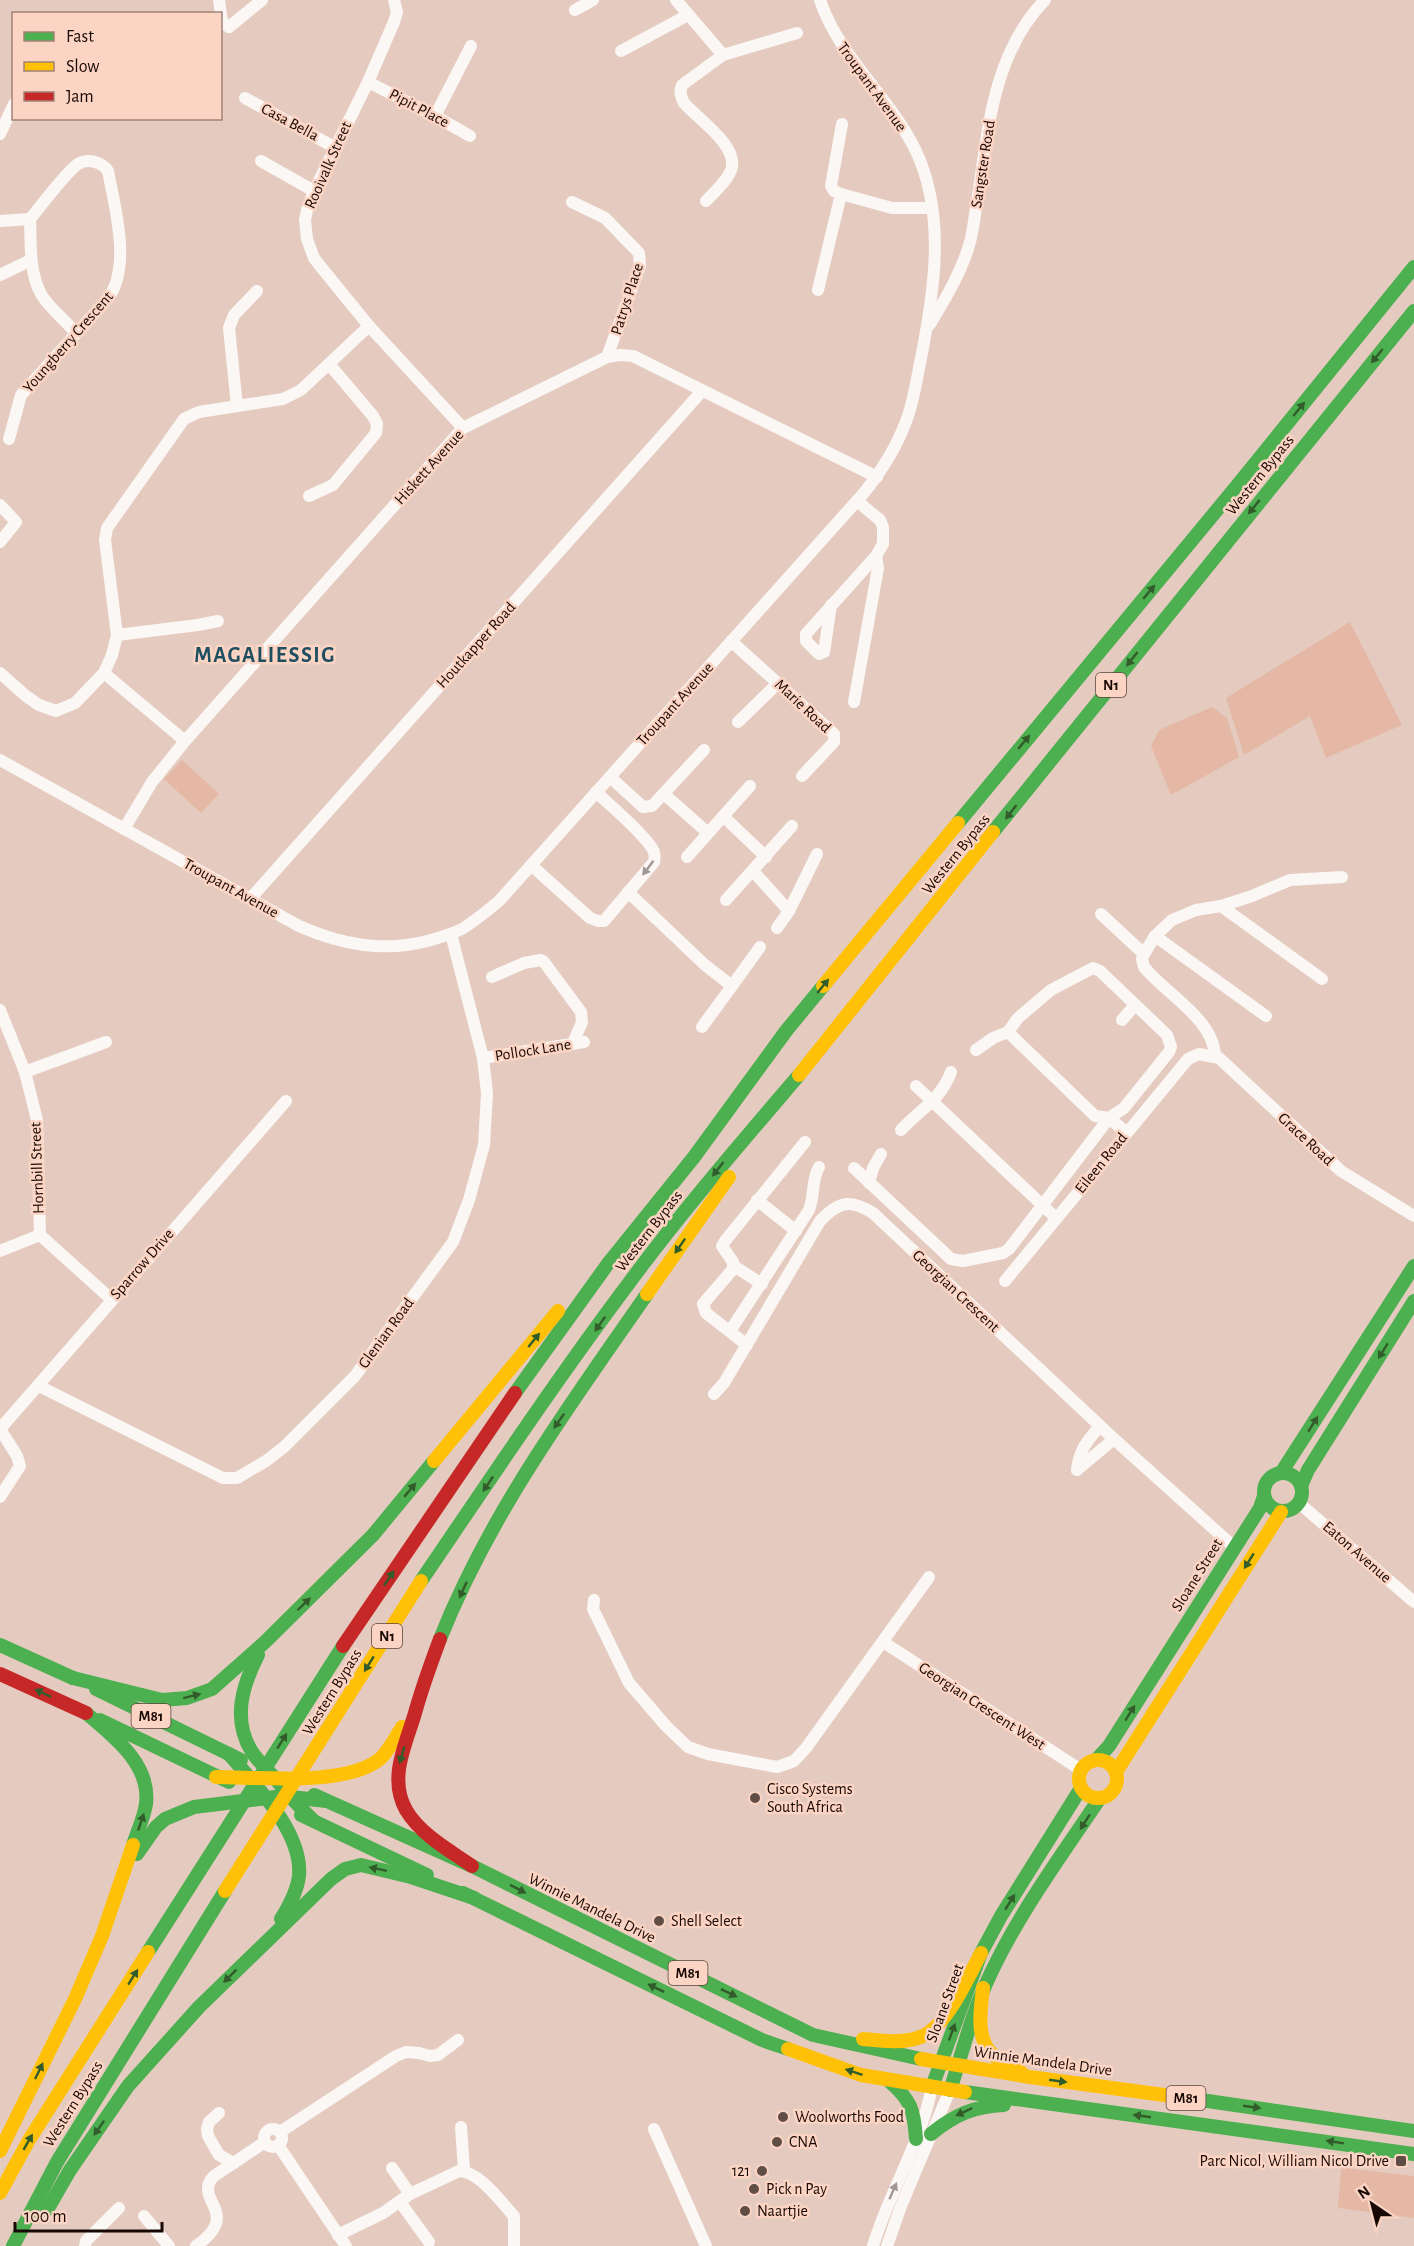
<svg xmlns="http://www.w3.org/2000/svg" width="1414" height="2246" viewBox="0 0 1414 2246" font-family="'Alegreya Sans',sans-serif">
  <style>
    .pitch { fill: #e4b8a4 }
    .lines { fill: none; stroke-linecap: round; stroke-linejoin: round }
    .street { stroke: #fbf7f5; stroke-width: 12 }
    .fast { stroke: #4caf50; stroke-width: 14 }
    .slow { stroke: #ffc107; stroke-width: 14 }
    .jam { stroke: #c62828; stroke-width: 14 }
    .oneway { fill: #325c2a }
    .oneway2 { fill: #a19895 }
    .poi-dot { fill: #604d45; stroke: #fcd4c3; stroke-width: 2 }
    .labels { text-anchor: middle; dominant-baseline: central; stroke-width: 5; stroke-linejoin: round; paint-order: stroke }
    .shield { fill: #fcd4c3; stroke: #5d463d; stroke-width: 1.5 }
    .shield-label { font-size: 15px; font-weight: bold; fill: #190904 }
    .street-label { font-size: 16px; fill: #190904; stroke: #fcd4c3 }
    .poi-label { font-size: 16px; fill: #190904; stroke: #fcd4c3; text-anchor: start }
    .district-label { font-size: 22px; font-weight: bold; letter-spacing: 1.5px; fill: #1e4f61; stroke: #fcd4c3 }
  </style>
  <rect width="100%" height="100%" fill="#e5cbbf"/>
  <g class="pitch">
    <polygon points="1350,622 1402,725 1326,758 1310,716 1244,755 1226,698"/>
    <polygon points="1212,707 1227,718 1239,757 1171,795 1151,746 1159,730"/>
    <polygon points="182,760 219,794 201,813 164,779"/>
    <polygon points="1346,2168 1414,2176 1414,2218 1338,2208 1341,2169"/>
  </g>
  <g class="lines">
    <g class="street">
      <polyline points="219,0 222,22 229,27 262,0"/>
      <polyline points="394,0 397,12 394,22 368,82 314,191 307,210 305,220 307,239 314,258 321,267 369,326 463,428"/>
      <polyline points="676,0 723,55 797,33"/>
      <polyline points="575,10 593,0"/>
      <polyline points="621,51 688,15"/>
      <polyline points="368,82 435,116 470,136"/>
      <polyline points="245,98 334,147"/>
      <polyline points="435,116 471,46"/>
      <polyline points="0,134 14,104"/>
      <polyline points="261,161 314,191"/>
      <polyline points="841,194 892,208 932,208"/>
      <path d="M706 201C714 192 729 180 732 167 736 144 698 119 684 103 681 97 679 92 682 85L723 55"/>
      <polyline points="572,202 605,218 639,253 640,266 607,357"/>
      <path d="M30 219C31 243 29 272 41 294 49 308 65 320 76 333"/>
      <polyline points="0,221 30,219"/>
      <polyline points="0,275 31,260"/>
      <polyline points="818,290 841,194 834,191 831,186 842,124"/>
      <path d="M930 324C946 298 962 271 970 242 974 227 975 211 978 196 988 128 994 52 1045 0"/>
      <polyline points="237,406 229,328 234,315 257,291"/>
      <path d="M9 439 21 395 109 297C131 265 115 208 108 171 102 162 88 158 78 164 66 172 41 206 30 219"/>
      <polyline points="309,496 333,485 376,433 377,424 373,416 329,364"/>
      <polyline points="0,505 16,522 0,542"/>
      <polyline points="831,605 824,652 819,654 806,641 806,634 876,556 883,544 883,527 880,520 857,501"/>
      <polyline points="117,635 198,625 218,621"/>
      <polyline points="731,641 834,734 834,742 802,776"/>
      <polyline points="0,673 26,696 39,705 56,711 75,703 104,673 112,655 117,635 105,540 107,528 184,419 199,412 283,399 301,390 369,326"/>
      <polyline points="104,673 185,741"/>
      <polyline points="854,702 878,568 876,556"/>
      <polyline points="738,722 778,683"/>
      <path d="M0 760 299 926C342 945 385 953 431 940 441 937 452 934 462 929 475 921 487 911 499 901L863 494C880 473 895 450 905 424 913 405 916 383 920 363 934 294 947 215 915 149 888 95 839 57 820 0"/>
      <polyline points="610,777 643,807 652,806 704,750"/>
      <polyline points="664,794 708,833"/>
      <polyline points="724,817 766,857"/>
      <polyline points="124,829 152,782 185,741 463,428 607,357 620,355 633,356 877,477"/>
      <polyline points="687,857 750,786"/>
      <path d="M531 865 590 918 598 921H604L654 862C655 856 655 853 652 848 640 830 612 807 596 792"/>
      <polyline points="753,871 789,911"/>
      <polyline points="628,892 705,965 732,986 702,1027"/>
      <polyline points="250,899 702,391"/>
      <polyline points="726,900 792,826"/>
      <polyline points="1221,906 1322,979"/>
      <polyline points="1101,914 1144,954"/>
      <polyline points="777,928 789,911 817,854"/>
      <polyline points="1155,936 1266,1016"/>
      <polyline points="492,977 524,963 541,960 544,962 581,1012 582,1022 573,1043"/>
      <polyline points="732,986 760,947"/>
      <polyline points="0,1010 25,1072 37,1120 40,1235 111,1299"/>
      <polyline points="1122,1020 1135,1005"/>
      <polyline points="1008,1032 1095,1116 1109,1118 1126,1132"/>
      <path d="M1215 1057C1215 1020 1166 994 1144 967L1142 959 1144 954 1155 936 1172 920 1196 910 1221 906 1252 896 1290 880 1342 877"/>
      <polyline points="483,1058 584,1042"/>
      <polyline points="25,1072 106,1042"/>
      <polyline points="916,1086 1056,1218"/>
      <path d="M901 1130C920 1109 940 1101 951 1072"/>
      <polyline points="854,1168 951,1259 963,1261 1003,1253 1009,1249 1109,1118 1124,1108 1169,1052 1171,1047 1167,1035 1100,971 1093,968 1051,990 1018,1018 1008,1032 993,1038 976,1050"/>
      <polyline points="869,1183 873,1168 881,1154"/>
      <polyline points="757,1200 796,1231"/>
      <polyline points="0,1251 40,1235"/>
      <polyline points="734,1266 762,1284"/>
      <polyline points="1005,1281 1188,1059 1199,1054 1219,1058 1341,1171 1414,1216"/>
      <path d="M730 1331 809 1210C815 1195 811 1181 819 1167"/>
      <polyline points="747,1345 706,1313 703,1304 733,1269 733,1262 722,1246 725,1241 805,1142"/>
      <polyline points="39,1386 223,1478 237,1478 266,1461 284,1447 355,1376 453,1242 469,1200 484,1145 487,1093 483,1058 451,934"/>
      <path d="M714 1394 724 1383 820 1221C839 1201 850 1199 873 1213L1114 1439 1234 1547"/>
      <path d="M1077 1470C1079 1450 1088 1440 1100 1426"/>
      <polyline points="1077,1470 1114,1439"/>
      <polyline points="0,1497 20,1466 17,1456 0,1429 286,1101"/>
      <polyline points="1299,1503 1414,1602"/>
      <polyline points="594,1600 593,1609 629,1683 666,1726 688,1747 708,1754 777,1767 794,1761 806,1748 929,1577"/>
      <polyline points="883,1642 1081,1770"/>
      <polyline points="219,2113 209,2122 207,2129 208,2136 219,2155 234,2163"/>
      <polyline points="461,2127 464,2170"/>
      <polyline points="654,2129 706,2246"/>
      <circle cx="273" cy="2138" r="9"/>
      <polyline points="280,2132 396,2056 406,2052 419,2053 430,2056 438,2055 458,2040"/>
      <polyline points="278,2145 346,2246"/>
      <polyline points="392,2168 410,2194"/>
      <polyline points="400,2202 429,2242"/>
      <polyline points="144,2216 169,2246"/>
      <path d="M338 2235 383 2213 410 2194 459 2171C479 2171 501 2202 514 2216V2246"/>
      <polyline points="85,2246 86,2241 119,2208"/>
      <path d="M196 2246C244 2212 191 2200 214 2176L265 2142"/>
      <path d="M873 2246C889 2192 921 2143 932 2087"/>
      <polyline points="887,2246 901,2206 950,2090"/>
    </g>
    <g class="fast">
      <polyline points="958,823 1236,487 1414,267"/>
      <polyline points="993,832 1414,311"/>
      <polyline points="515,1393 607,1265 694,1157 786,1031 823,986"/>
      <circle cx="1283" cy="1492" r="19"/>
      <polyline points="1281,1473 1414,1266"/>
      <polyline points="1301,1486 1308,1470 1414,1301"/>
      <path d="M421 1581C489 1481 556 1380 629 1283 682 1211 741 1143 799 1075"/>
      <path d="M440 1639C490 1513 570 1405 647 1294"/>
      <polyline points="0,1645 73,1678"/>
      <path d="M258 1655C242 1686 232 1720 252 1752 258 1761 266 1768 273 1776 286 1792 299 1807 314 1821"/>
      <polyline points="73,1678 162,1700 187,1698 212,1689 265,1642 373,1535 434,1461"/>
      <polyline points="96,1689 241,1760"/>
      <path d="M86 1713C113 1736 151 1764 146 1804 144 1818 137 1832 133 1845"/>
      <polyline points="100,1720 229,1782"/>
      <path d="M229 1754C255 1785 303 1832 299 1876 297 1892 289 1906 281 1919"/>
      <polyline points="1096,1760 1109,1746 1260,1508 1264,1496"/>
      <polyline points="314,1795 472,1866 813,2035 921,2059"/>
      <polyline points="301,1815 427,1875"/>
      <polyline points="137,1854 156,1827 165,1819 194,1807 283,1796 326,1801"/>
      <polyline points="463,1893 762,2040 788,2049"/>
      <polyline points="148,1952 343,1646"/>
      <path d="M888 2080C911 2100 914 2109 916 2139"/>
      <polyline points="932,2087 981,1953 1001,1916 1081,1788"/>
      <path d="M950 2090C962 2055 970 2019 985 1986 1015 1918 1059 1859 1100 1798"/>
      <polyline points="965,2092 1414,2154"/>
      <polyline points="1194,2099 1414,2131"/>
      <path d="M931 2134C954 2115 974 2106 1004 2105"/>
      <polyline points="47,2210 70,2170 128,2086 199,2007 331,1879 345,1869 361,1865 411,1877 474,1898"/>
      <polyline points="13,2246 57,2162 225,1891"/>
    </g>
    <g class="slow">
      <polyline points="823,986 958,823"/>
      <polyline points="799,1075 993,832"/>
      <polyline points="647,1294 729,1177"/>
      <polyline points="434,1461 558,1311"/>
      <circle cx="1098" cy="1779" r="19"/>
      <polyline points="1116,1772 1281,1512"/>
      <path d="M216 1777C258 1777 348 1787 381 1758 389 1750 396 1737 402 1727"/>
      <polyline points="225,1891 421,1581"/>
      <path d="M983 1988C981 2009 975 2037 992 2054 1000 2062 1012 2066 1021 2072"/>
      <path d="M863 2039C882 2041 905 2044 923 2036 948 2024 968 1977 981 1953"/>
      <polyline points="788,2049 861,2075 965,2092"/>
      <polyline points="921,2059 1030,2077 1194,2099"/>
      <polyline points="0,2151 75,1999 102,1936 133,1845"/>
      <polyline points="0,2193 29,2140 148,1952"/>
    </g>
    <g class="jam">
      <path d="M440 1639C431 1663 422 1688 415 1713 406 1744 388 1778 406 1810 421 1835 449 1850 472 1866"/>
      <polyline points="343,1646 515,1393"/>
      <polyline points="0,1674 86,1713"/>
    </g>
  </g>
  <defs><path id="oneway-solid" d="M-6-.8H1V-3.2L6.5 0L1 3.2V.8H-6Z" transform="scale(1.5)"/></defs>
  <g class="oneway">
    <use href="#oneway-solid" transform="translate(1377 356) rotate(129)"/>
    <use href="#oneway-solid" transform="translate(1299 409) rotate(-51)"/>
    <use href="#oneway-solid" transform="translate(1254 507) rotate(129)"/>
    <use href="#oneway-solid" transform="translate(1149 592) rotate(-50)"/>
    <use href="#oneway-solid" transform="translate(1132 659) rotate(128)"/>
    <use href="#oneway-solid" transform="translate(1024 742) rotate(-50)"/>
    <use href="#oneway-solid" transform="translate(1011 812) rotate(128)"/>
    <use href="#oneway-solid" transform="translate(823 986) rotate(-51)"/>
    <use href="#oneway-solid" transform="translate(718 1169) rotate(128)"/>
    <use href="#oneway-solid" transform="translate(680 1246) rotate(125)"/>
    <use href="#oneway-solid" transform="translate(600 1324) rotate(125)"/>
    <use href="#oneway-solid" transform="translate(534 1340) rotate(-51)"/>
    <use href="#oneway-solid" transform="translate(1383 1351) rotate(122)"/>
    <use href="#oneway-solid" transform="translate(559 1421) rotate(125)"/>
    <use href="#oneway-solid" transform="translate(1313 1424) rotate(-58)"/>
    <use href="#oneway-solid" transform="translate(488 1484) rotate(124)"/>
    <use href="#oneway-solid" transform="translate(410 1490) rotate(-50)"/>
    <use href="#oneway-solid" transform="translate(1249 1561) rotate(122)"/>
    <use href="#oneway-solid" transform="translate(389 1578) rotate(-56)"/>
    <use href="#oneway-solid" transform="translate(463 1590) rotate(115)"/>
    <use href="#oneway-solid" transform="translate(304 1604) rotate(-44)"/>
    <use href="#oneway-solid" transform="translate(369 1664) rotate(122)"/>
    <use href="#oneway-solid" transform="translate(43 1693) rotate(-155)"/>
    <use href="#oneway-solid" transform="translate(192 1696) rotate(-14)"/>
    <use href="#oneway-solid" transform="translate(1130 1713) rotate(-58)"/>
    <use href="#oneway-solid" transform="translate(282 1741) rotate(-58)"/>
    <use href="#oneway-solid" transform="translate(402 1755) rotate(106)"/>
    <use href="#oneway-solid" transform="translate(141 1822) rotate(-71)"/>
    <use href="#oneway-solid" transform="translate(1085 1822) rotate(123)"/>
    <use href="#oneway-solid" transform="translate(378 1869) rotate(-168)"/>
    <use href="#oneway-solid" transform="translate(518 1889) rotate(27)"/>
    <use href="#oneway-solid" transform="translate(1010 1902) rotate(-58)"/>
    <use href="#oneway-solid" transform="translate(230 1976) rotate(135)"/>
    <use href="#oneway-solid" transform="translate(133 1977) rotate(-58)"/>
    <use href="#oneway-solid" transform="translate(656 1988) rotate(-154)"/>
    <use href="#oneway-solid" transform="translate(729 1993) rotate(26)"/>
    <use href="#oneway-solid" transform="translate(952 2032) rotate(-70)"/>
    <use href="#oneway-solid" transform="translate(39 2071) rotate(-64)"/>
    <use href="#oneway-solid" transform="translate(854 2072) rotate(-162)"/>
    <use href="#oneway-solid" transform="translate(1058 2081) rotate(8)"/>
    <use href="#oneway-solid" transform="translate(1252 2107) rotate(8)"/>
    <use href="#oneway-solid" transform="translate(964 2112) rotate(155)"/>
    <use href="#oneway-solid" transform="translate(1142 2116) rotate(-172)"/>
    <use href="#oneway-solid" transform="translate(99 2128) rotate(125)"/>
    <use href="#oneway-solid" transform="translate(28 2142) rotate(-60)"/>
    <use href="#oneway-solid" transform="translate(1335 2142) rotate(-171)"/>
  </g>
  <g class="oneway2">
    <use href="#oneway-solid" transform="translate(648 868) rotate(127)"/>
    <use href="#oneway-solid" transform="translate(893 2191) rotate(-66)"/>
  </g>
  <g class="poi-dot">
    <circle cx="755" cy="1798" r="6"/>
    <circle cx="659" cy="1921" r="6"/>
    <circle cx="783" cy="2117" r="6"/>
    <circle cx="777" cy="2142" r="6"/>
    <rect x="1395" y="2155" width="12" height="12" rx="3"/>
    <circle cx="762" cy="2171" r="6"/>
    <circle cx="754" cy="2189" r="6"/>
    <circle cx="745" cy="2211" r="6"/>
  </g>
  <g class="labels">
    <g class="shield">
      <rect x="1096" y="673" width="30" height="24" rx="4.5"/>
      <rect x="372" y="1624" width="30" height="24" rx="4.5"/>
      <rect x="131.5" y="1704" width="39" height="24" rx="4.5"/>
      <rect x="668.5" y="1961" width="39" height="24" rx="4.5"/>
      <rect x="1166.5" y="2086" width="39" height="24" rx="4.5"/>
    </g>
    <g class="shield-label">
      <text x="1111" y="685">N1</text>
      <text x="387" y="1636">N1</text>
      <text x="151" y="1716">M81</text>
      <text x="688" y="1973">M81</text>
      <text x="1186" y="2098">M81</text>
    </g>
    <g class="street-label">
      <text transform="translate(872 87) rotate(54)">Troupant Avenue</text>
      <text transform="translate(419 108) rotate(28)">Pipit Place</text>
      <text transform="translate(290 122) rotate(28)">Casa Bella</text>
      <text transform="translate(983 164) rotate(-81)">Sangster Road</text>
      <text transform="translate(328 165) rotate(-66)">Rooivalk Street</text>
      <text transform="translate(627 299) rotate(-72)">Patrys Place</text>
      <text transform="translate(68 342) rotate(-49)">Youngberry Crescent</text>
      <text transform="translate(429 467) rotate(-48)">Hiskett Avenue</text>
      <text transform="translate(1260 475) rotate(-51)">Western Bypass</text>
      <text transform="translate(476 645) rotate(-48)">Houtkapper Road</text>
      <text transform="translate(675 704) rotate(-48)">Troupant Avenue</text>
      <text transform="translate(803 706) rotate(43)">Marie Road</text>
      <text transform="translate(956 854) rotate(-51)">Western Bypass</text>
      <text transform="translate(231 888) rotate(29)">Troupant Avenue</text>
      <text transform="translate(533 1050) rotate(-9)">Pollock Lane</text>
      <text transform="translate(1306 1139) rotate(43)">Grace Road</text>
      <text transform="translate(1101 1163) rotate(-51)">Eileen Road</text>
      <text transform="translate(37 1168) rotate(-92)">Hornbill Street</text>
      <text transform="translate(649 1231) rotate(-52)">Western Bypass</text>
      <text transform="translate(142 1264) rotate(-49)">Sparrow Drive</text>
      <text transform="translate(956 1291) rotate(43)">Georgian Crescent</text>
      <text transform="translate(386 1333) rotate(-54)">Glenian Road</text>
      <text transform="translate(1357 1552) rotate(41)">Eaton Avenue</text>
      <text transform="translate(1197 1575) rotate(-58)">Sloane Street</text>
      <text transform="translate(332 1692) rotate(-58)">Western Bypass</text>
      <text transform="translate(982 1706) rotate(33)">Georgian Crescent West</text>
      <text transform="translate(592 1908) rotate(26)">Winnie Mandela Drive</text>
      <text transform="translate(945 2003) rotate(-70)">Sloane Street</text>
      <text transform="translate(1043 2061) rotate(8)">Winnie Mandela Drive</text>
      <text transform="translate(73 2104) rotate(-58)">Western Bypass</text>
    </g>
    <g class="poi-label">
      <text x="767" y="1789">Cisco Systems<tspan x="767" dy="18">South Africa</tspan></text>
      <text x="671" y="1921">Shell Select</text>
      <text x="795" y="2117">Woolworths Food</text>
      <text x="789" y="2142">CNA</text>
      <text x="1389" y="2161" text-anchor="end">Parc Nicol, William Nicol Drive</text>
      <text x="750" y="2171" text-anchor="end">121</text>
      <text x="766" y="2189">Pick n Pay</text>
      <text x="757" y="2211">Naartjie</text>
    </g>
    <g class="district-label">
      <text x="265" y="655">MAGALIESSIG</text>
    </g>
  </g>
  <rect x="12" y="12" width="210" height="108" fill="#fcd4c3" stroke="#a18377" stroke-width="1.5"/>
  <rect x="24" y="32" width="30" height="9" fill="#4caf50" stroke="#a18377" stroke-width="1.5"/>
  <text x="66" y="42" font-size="18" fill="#190904">Fast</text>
  <rect x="24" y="62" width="30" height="9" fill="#ffc107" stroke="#a18377" stroke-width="1.5"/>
  <text x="66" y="72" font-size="18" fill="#190904">Slow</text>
  <rect x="24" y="92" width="30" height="9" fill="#c62828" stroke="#a18377" stroke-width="1.5"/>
  <text x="66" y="102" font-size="18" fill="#190904">Jam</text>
  <g transform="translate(1372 2204) rotate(325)" stroke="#fcd4c3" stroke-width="4.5" paint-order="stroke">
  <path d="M0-4.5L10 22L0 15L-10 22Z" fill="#190904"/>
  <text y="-9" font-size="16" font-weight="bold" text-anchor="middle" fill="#190904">N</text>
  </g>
  <path d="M15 2222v9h147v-9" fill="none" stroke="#190904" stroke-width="3"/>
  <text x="24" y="2222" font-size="18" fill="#190904" stroke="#fcd4c3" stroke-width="4.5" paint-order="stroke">100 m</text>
</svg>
